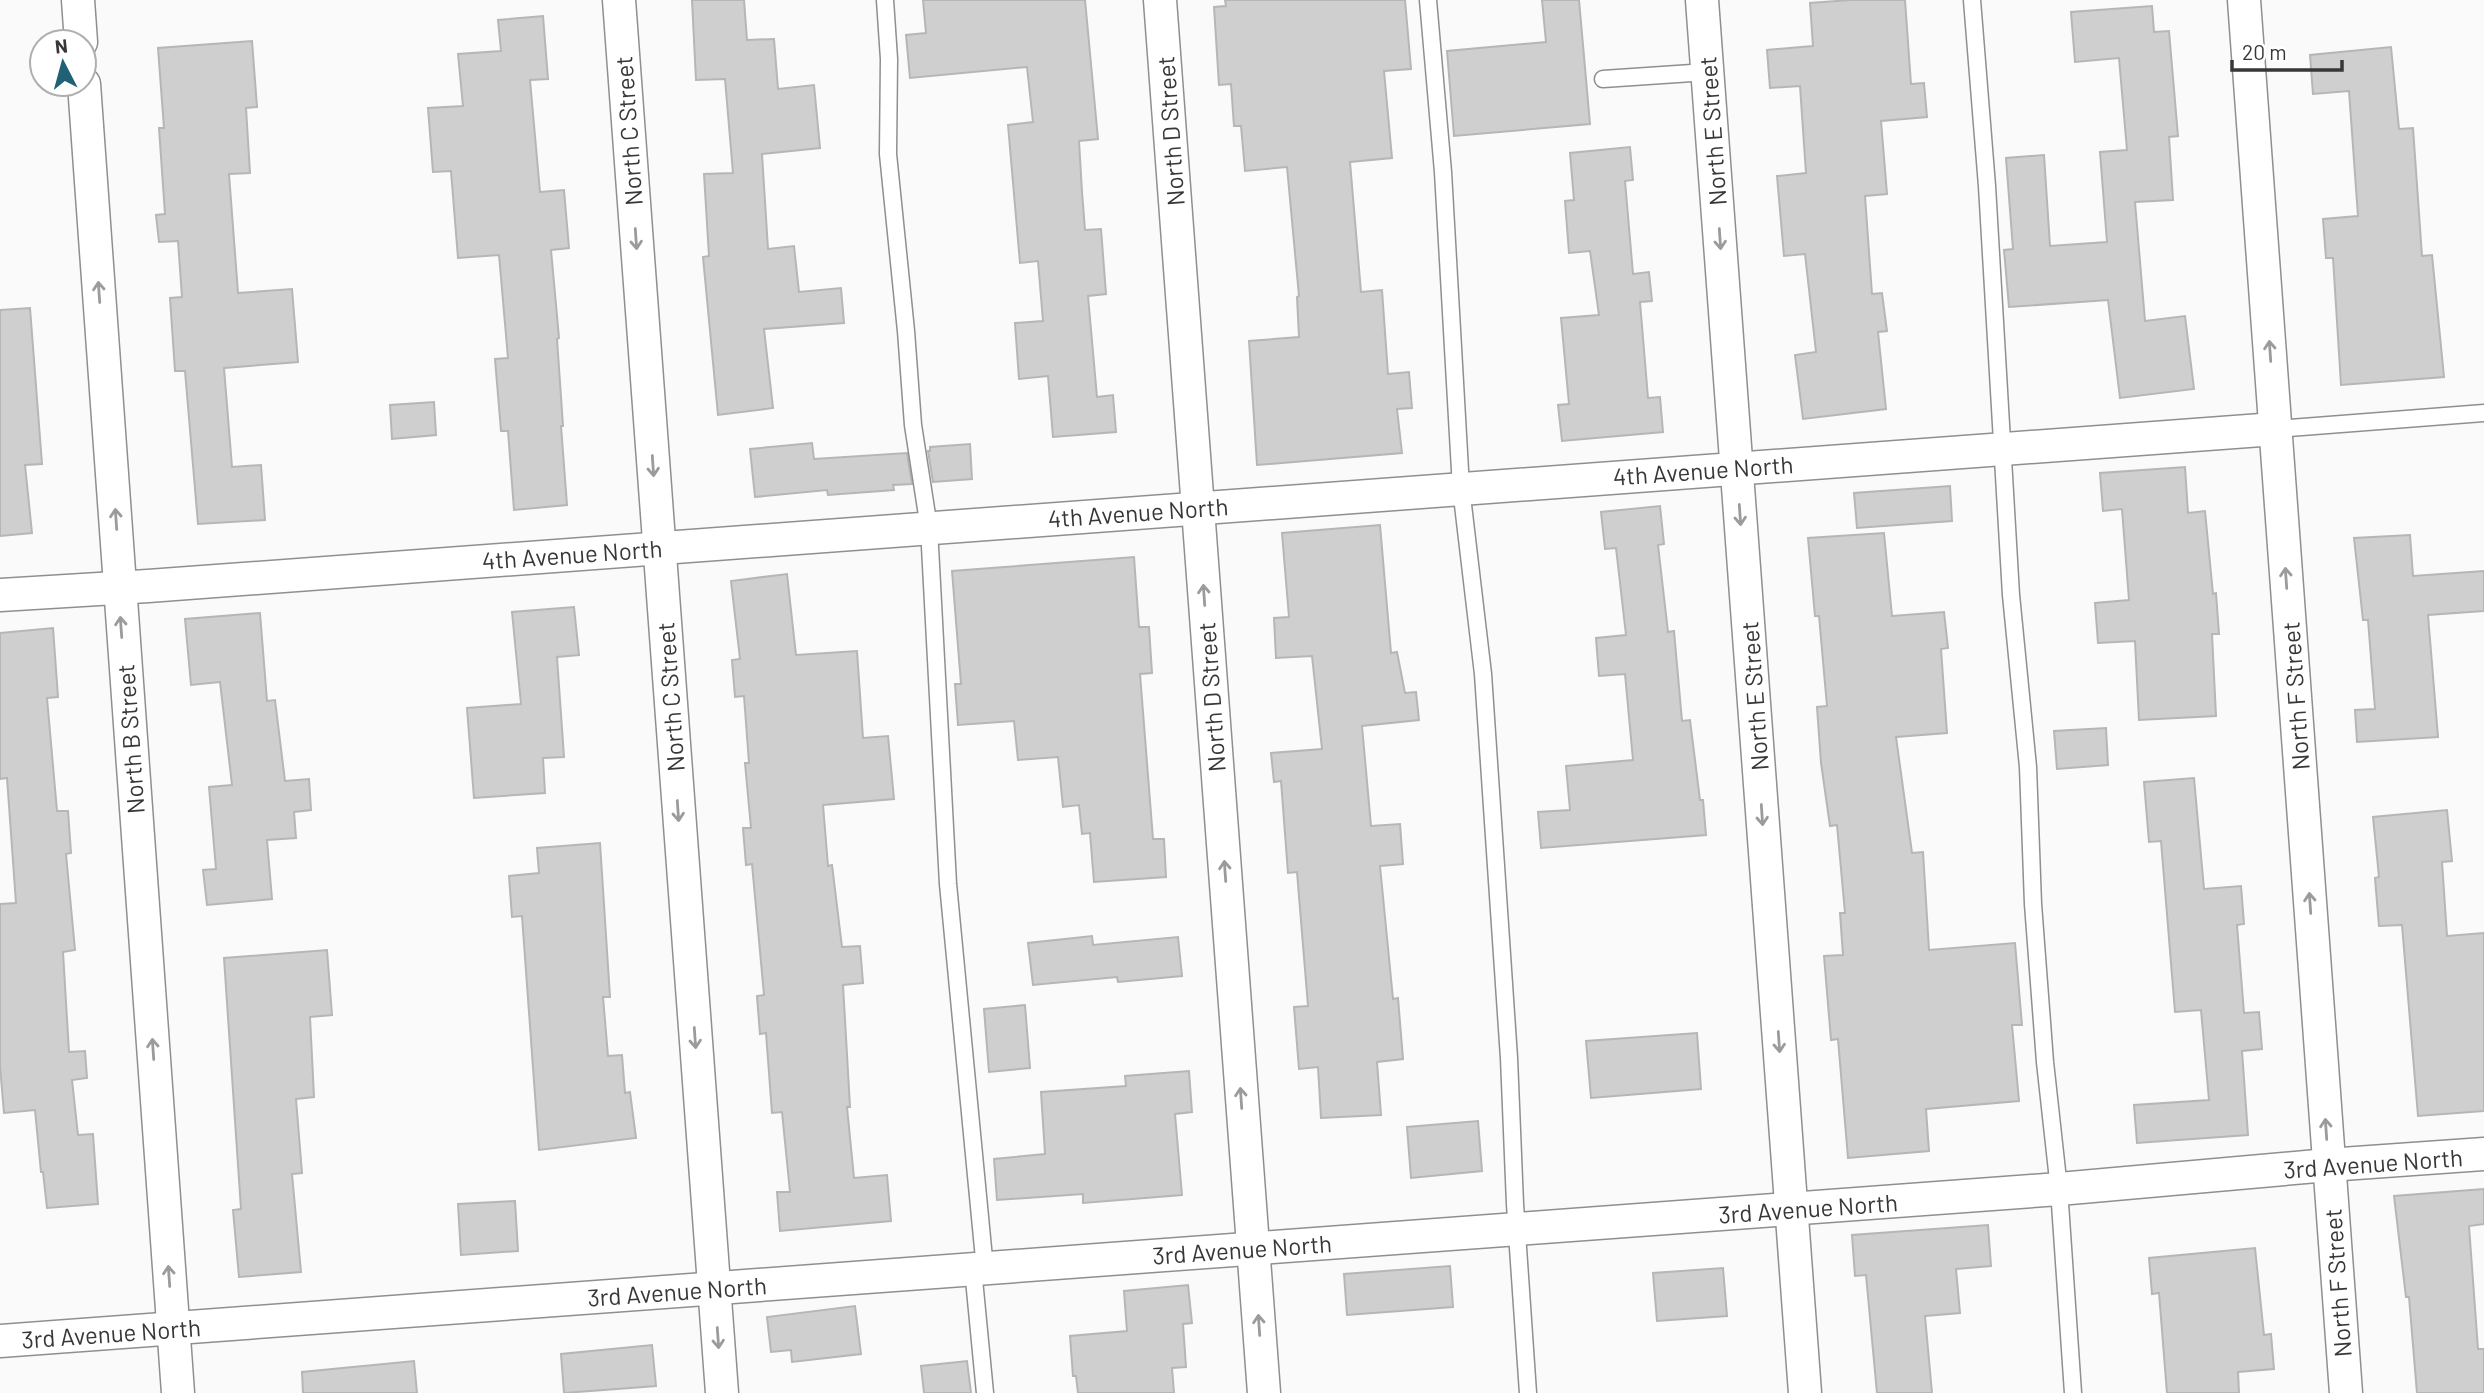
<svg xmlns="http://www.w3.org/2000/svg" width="2484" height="1393" viewBox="0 0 2484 1393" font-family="Barlow,sans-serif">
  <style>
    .building { fill: #d0cfd0; stroke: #b6b6b7; stroke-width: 2 }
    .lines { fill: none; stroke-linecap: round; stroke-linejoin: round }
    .service-casing { stroke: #8f8f90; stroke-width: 19 }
    .minor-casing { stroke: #8f8f90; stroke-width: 35 }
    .service { stroke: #fff; stroke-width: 16 }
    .minor { stroke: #fff; stroke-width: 32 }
    .oneway { stroke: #9b9b9b }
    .labels { text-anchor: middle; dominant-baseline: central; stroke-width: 6; stroke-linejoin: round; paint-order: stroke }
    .street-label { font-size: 24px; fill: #373737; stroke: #fff }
  </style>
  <rect width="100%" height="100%" fill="#fafafb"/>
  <g class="building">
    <polygon points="692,0 744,0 747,40 774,39 778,89 814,85 820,148 762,154 768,249 794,246 799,292 841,288 844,323 764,329 773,408 718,415 703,257 709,256 704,174 733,173 725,79 696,80"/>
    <polygon points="923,0 1085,0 1098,139 1079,141 1082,192 1085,230 1101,229 1106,294 1088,296 1097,397 1113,395 1116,432 1053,437 1048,376 1019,379 1015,323 1043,321 1038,261 1020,263 1008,125 1033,122 1027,67 910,78 906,35 926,33"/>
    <polygon points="1225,0 1405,0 1411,69 1384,71 1392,158 1350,162 1361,292 1382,290 1388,374 1409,372 1412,408 1397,409 1402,453 1257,465 1249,341 1299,337 1297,297 1299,296 1287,167 1245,171 1241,126 1234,126 1231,84 1219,85 1214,7 1226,6"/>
    <polygon points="1542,0 1579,0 1590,124 1454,136 1447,51 1546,42"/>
    <polygon points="1850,0 1905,0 1911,84 1924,83 1927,117 1881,121 1887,194 1865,196 1872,294 1882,293 1887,331 1878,332 1886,409 1803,419 1795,355 1816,352 1805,254 1784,256 1777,176 1806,173 1800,86 1770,88 1767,50 1813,46 1810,3"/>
    <polygon points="2152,6 2154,32 2169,31 2178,136 2169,137 2173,200 2135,202 2145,321 2185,316 2194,389 2120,398 2108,300 2009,307 2004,250 2013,249 2006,158 2044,155 2050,246 2107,242 2100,152 2127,150 2119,58 2075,62 2071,12"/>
    <polygon points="543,16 548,79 530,80 540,192 564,190 569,248 551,250 559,338 557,339 563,426 561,426 567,505 514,510 508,431 501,431 495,359 508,358 499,255 458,258 451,171 433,172 428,108 463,106 458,54 501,51 498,20"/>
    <polygon points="252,41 257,107 246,108 250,173 229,174 238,293 292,289 298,362 224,368 232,467 261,465 265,520 198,524 185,371 175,371 170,298 182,297 178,241 159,242 156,215 165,214 159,128 164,128 158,48"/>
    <polygon points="2391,47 2399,129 2413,128 2422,256 2432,255 2444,377 2341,385 2333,258 2326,258 2323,219 2358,216 2349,91 2313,94 2310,55"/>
    <polygon points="1630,147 1633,180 1625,181 1633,274 1649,272 1652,301 1640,302 1648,398 1660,397 1663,432 1562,441 1558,405 1569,404 1561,318 1599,315 1590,251 1569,253 1565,201 1574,200 1570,153"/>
    <polygon points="30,308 42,464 25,465 32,533 0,536 0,310"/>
    <polygon points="434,402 436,435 392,439 390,405"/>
    <polygon points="812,443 814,459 907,453 912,484 893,485 894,490 828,495 827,490 755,497 750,449"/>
    <polygon points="970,444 972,479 933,482 928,451 930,451 930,447"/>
    <polygon points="2185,467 2188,513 2205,511 2213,594 2216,593 2219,634 2212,634 2216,716 2139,720 2135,641 2098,643 2095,603 2129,600 2122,509 2103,511 2100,473"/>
    <polygon points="1950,486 1952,521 1857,528 1854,493"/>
    <polygon points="1660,506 1664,544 1658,545 1668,632 1674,631 1682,721 1690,720 1700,800 1703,800 1706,835 1541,848 1538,812 1570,810 1566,766 1633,760 1625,674 1599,676 1596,638 1626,635 1616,548 1605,549 1601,512"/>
    <polygon points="1380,525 1391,653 1397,652 1405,693 1416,692 1419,720 1362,726 1371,826 1400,824 1403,864 1380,866 1393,999 1398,998 1403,1059 1377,1062 1381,1115 1321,1118 1318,1067 1299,1069 1294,1007 1308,1006 1297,872 1288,873 1281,781 1274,782 1271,753 1322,749 1312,656 1276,658 1274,618 1289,617 1282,533"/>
    <polygon points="1884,533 1892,616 1944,612 1948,648 1941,649 1947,733 1896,737 1912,853 1923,852 1929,950 2015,943 2022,1025 2012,1025 2019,1101 1926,1109 1929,1151 1848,1158 1838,1039 1831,1040 1824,956 1843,955 1840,913 1845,913 1837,825 1830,826 1821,763 1817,707 1827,706 1819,616 1815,616 1808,538"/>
    <polygon points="2410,535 2413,576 2484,571 2484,611 2428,615 2438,737 2357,742 2355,710 2375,709 2368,620 2363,620 2354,538"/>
    <polygon points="1134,557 1139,627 1149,627 1152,673 1140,674 1153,839 1164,839 1166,877 1094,882 1090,833 1082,834 1079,805 1063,807 1058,757 1018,760 1014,721 958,725 955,684 961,684 952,571"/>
    <polygon points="787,574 796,655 857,651 863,738 888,736 894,799 823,805 828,866 832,865 842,947 860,946 863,983 843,985 850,1107 847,1107 854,1178 887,1175 891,1221 780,1231 777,1192 790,1192 782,1112 772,1113 766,1033 760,1034 757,996 764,995 752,864 746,865 743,828 751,828 745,763 749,763 744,696 735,697 732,660 740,659 731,581"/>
    <polygon points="574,607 579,655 557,657 564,757 543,758 545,793 474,798 467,708 521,704 512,612"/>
    <polygon points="260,613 267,701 275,700 285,781 309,779 311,810 294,812 296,838 267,840 272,899 207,905 203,870 216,869 209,787 232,785 220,682 191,685 185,619"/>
    <polygon points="53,628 58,697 47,698 57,811 68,811 71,853 66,854 75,950 63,952 69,1052 85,1051 87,1078 72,1080 78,1135 93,1134 98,1204 47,1208 43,1172 41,1172 35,1110 4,1113 0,1066 0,904 16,903 7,778 0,779 0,633"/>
    <polygon points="2106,728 2108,765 2057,769 2054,731"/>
    <polygon points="2194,778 2204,889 2241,886 2244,924 2237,925 2244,1013 2259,1012 2262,1049 2242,1051 2248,1135 2137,1143 2134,1105 2209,1100 2201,1010 2175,1012 2161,841 2149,842 2144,782"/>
    <polygon points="2447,810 2452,861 2442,862 2447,936 2484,933 2484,1111 2418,1116 2402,925 2379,926 2375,878 2379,877 2373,817"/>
    <polygon points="600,843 610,997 603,997 608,1056 622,1055 625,1093 630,1092 636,1138 539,1150 522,916 512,917 509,876 539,873 537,848"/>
    <polygon points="1092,936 1093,945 1178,937 1182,976 1118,982 1117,977 1033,985 1028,943"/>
    <polygon points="327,950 332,1015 310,1017 314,1097 296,1099 302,1173 292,1174 301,1272 239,1277 233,1210 241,1209 224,958"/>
    <polygon points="1025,1005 1030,1068 989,1072 984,1009"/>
    <polygon points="1697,1033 1701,1089 1591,1098 1586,1041"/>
    <polygon points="1189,1071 1192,1112 1175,1114 1182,1195 1083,1203 1083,1194 997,1200 994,1159 1045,1154 1041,1092 1126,1086 1125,1076"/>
    <polygon points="1478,1121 1482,1171 1411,1178 1407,1127"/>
    <polygon points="2484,1189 2484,1224 2469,1226 2478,1349 2484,1349 2484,1393 2417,1393 2409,1297 2406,1297 2394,1196"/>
    <polygon points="515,1201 518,1251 461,1255 458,1204"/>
    <polygon points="1988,1225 1991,1266 1956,1269 1960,1313 1925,1316 1932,1393 1877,1393 1866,1275 1855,1276 1852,1235"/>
    <polygon points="2255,1248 2264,1335 2271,1334 2274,1369 2238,1372 2239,1393 2167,1393 2159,1293 2152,1294 2149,1258"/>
    <polygon points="1450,1266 1453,1307 1347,1315 1344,1274"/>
    <polygon points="1723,1268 1727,1316 1657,1321 1653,1273"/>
    <polygon points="1188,1285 1192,1323 1183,1324 1186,1367 1172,1368 1174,1393 1078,1393 1076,1376 1073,1376 1070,1336 1127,1331 1124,1291"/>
    <polygon points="855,1306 861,1354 792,1362 791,1350 771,1352 767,1317"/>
    <polygon points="652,1345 656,1386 564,1393 561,1354"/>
    <polygon points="414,1361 417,1393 303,1393 302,1372"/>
    <polygon points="967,1361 971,1393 924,1393 921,1366"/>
  </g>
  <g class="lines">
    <g class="service-casing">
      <g id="service">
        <polyline points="885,0 889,59 888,154 906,331 913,425 929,528 948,884 985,1269"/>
        <polyline points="1428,0 1443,172 1461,488 1483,674 1509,1058 1515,1204 1528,1393"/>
        <polyline points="1972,0 1987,186 2011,595 2028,767 2033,904 2045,1062 2059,1189 2073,1393"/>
        <polyline points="1603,79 1707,72"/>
        <polyline points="2275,429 2484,413"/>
        <polyline points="973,1269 985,1393"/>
      </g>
    </g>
    <g class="minor-casing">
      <g id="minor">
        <polyline points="78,0 81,42"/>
        <polyline points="619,0 722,1393"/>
        <polyline points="1160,0 1264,1393"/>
        <polyline points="1702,0 1805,1393"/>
        <polyline points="2244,0 2346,1393"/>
        <polyline points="84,84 178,1393"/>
        <polyline points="0,595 148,586 2275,429"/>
        <polyline points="0,1341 2059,1189 2328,1165 2484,1154"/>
      </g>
    </g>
    <use href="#service" class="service"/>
    <use href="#minor" class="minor"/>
  </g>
  <defs><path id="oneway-shaft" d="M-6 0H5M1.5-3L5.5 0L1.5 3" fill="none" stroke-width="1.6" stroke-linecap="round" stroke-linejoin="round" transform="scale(1.75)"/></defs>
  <g class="oneway">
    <use href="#oneway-shaft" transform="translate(636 239) rotate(86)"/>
    <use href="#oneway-shaft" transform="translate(1720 239) rotate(86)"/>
    <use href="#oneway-shaft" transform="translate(99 292) rotate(-94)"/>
    <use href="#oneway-shaft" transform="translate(2270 351) rotate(-94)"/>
    <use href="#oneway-shaft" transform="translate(653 466) rotate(86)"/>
    <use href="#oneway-shaft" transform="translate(1740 515) rotate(86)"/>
    <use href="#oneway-shaft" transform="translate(116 519) rotate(-94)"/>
    <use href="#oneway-shaft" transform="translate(2286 578) rotate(-94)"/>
    <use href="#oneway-shaft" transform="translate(1204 595) rotate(-94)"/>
    <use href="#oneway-shaft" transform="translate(121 627) rotate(-94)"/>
    <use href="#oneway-shaft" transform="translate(678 811) rotate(86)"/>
    <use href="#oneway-shaft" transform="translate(1762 815) rotate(86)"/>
    <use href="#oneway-shaft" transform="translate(1225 871) rotate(-94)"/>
    <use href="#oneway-shaft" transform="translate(2310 903) rotate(-94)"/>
    <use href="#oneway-shaft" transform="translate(695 1038) rotate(86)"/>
    <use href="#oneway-shaft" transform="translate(1779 1042) rotate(86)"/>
    <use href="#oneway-shaft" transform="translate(153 1049) rotate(-94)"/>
    <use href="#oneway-shaft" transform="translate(1241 1098) rotate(-94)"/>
    <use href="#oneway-shaft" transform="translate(2326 1129) rotate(-94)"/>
    <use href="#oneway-shaft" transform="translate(169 1276) rotate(-94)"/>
    <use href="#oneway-shaft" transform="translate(1259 1325) rotate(-94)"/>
    <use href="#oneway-shaft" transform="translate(718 1338) rotate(86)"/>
  </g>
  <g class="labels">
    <g class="street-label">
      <text transform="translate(628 131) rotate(-94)">North C Street</text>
      <text transform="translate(1170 131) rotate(-94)">North D Street</text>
      <text transform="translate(1712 131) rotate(-94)">North E Street</text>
      <text transform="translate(1703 470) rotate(-4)">4th Avenue North</text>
      <text transform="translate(1138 512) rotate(-4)">4th Avenue North</text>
      <text transform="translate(572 554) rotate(-4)">4th Avenue North</text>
      <text transform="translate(1754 696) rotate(-94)">North E Street</text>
      <text transform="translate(2295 696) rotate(-94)">North F Street</text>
      <text transform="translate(670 697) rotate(-94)">North C Street</text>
      <text transform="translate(1211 697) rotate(-94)">North D Street</text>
      <text transform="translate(130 739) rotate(-94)">North B Street</text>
      <text transform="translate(2373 1163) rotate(-4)">3rd Avenue North</text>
      <text transform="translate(1808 1208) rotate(-4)">3rd Avenue North</text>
      <text transform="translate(1242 1249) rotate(-4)">3rd Avenue North</text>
      <text transform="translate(2337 1283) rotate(-94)">North F Street</text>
      <text transform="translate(677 1291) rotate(-4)">3rd Avenue North</text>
      <text transform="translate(111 1333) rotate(-4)">3rd Avenue North</text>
    </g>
  </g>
  <g transform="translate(63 63) rotate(354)"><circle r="33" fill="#ffffff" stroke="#afafaf" stroke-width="2"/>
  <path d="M0-5L12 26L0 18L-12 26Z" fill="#206175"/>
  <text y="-10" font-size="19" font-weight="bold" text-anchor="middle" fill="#373737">N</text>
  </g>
  <path d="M2232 60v10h110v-10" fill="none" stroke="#373737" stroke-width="3.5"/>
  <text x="2242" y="60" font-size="21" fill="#373737" stroke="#ffffff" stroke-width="5" paint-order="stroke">20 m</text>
</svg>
